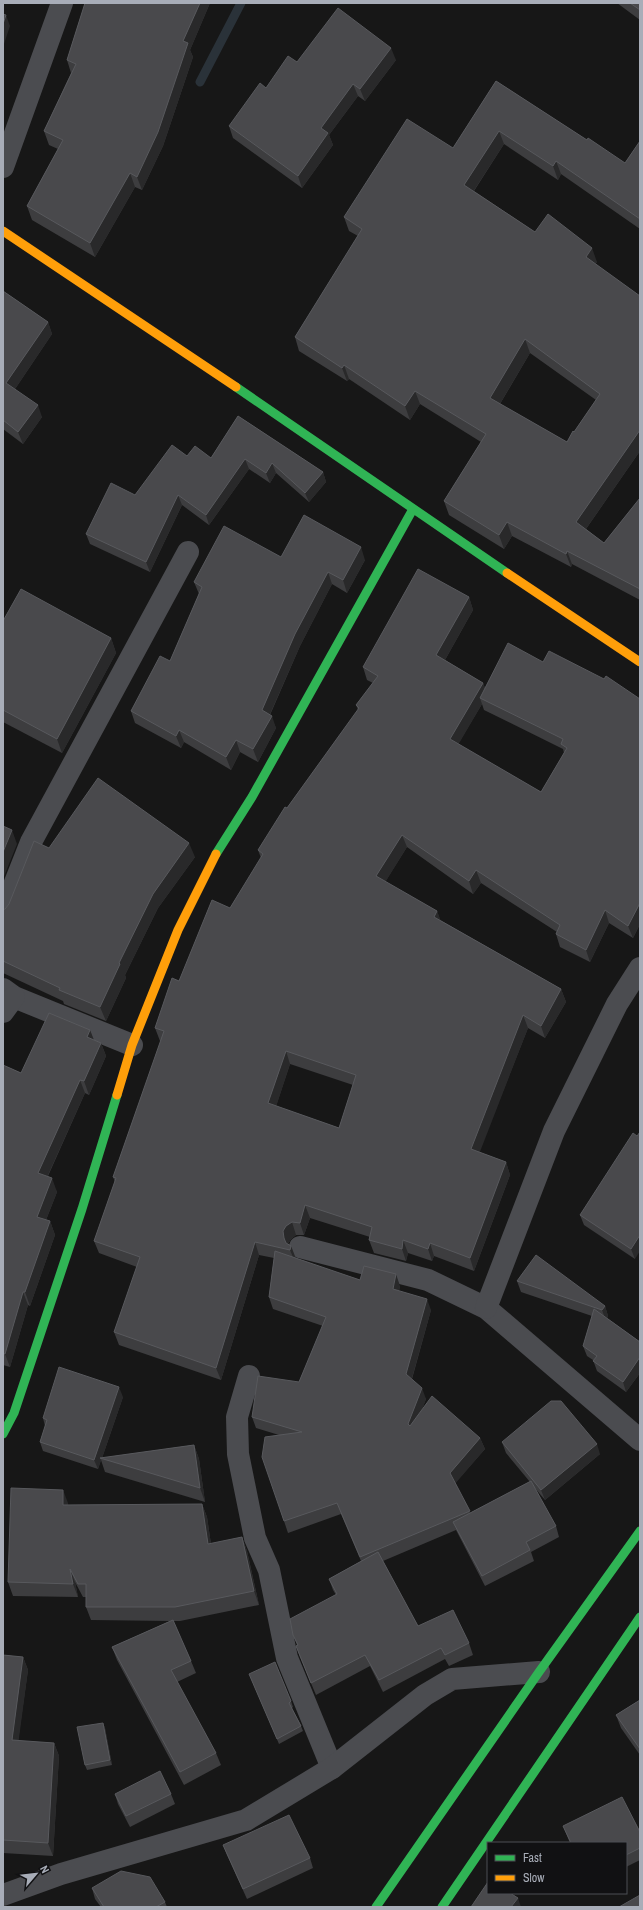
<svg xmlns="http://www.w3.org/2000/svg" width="643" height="1910" viewBox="0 0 643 1910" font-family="'Archivo Narrow',sans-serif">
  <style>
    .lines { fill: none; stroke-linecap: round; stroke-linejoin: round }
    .stream { stroke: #2a3239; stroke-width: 9 }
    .street { stroke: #4b4c50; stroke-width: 22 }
    .fast { stroke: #30b455; stroke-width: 9 }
    .slow { stroke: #ff9f0a; stroke-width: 9 }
    .wall { fill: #3d3d3f; fill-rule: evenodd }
    .shaded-wall { fill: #29292a }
    .building { fill: #49494c; stroke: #58595d; fill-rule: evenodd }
  </style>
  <rect width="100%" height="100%" fill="#171717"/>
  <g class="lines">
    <polyline class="stream" points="200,82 241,3"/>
    <g class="street">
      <polyline points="3,167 62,3"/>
      <polyline points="3,913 31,842 188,552"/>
      <polyline points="3,989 14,997 132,1045"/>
      <polyline points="3,1012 14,997"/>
      <polyline points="300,1247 428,1280 486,1308 640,1440"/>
      <polyline points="486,1308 554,1131 617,1004 640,968"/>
      <polyline points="249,1376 237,1417 238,1454 255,1538 269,1570 287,1658 332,1768"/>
      <polyline points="3,1895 61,1874 246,1820 332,1768 425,1695 452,1679 539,1672"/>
    </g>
    <g class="fast">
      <polyline points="236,387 507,573"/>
      <polyline points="216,854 252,797 413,509"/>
      <polyline points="3,1434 14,1413 82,1209 117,1095"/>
      <polyline points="376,1907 539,1672 640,1531"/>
      <polyline points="442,1907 640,1617"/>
    </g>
    <g class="slow">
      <polyline points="3,231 236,387"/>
      <polyline points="507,573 640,662"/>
      <polyline points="117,1095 132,1045 178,930 216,854"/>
    </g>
  </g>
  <g class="wall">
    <polygon points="85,3 210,3 190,50 193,57 163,146 142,190 135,187 95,257 32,220 27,206 58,149 49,145 44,131 71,73 67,60"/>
    <polygon points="617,3 640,3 640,20"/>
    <polygon points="396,60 365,101 358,96 329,135 333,145 302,188 233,138 229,126 266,88 297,62"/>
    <path d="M496 81 587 140 625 163 640 141V229L561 174 558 180 504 144 474 191 535 232 597 262 595 264 640 296V451L586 529 604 543 640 498V600L572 564 571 567 512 536 504 549 449 515 444 501 481 442 420 404 410 420 349 379 347 381 299 351 295 337 358 236 349 231 344 217 453 148ZM530 353 596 400 567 442 500 404Z"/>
    <polygon points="3,291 48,322 52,334 15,389 42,417 23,444 3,429"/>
    <polygon points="238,416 323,472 326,482 309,502 276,473 270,483 249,469 209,525 182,505 150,572 90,544 86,534 187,456 211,458"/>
    <polygon points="281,557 365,560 347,593 332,584 300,646 270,715 276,728 258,762 240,752 231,770 184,742 181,748 135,723 131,711 170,661 199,594 194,582"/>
    <path d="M469 597 473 610 445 660 483 683 485 688 543 662 640 699V924L633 938 609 923 590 962 560 947 556 934 557 932 481 883 473 894 407 847 385 882 437 911 440 920 561 989 566 1002 545 1038 528 1028 479 1152 506 1162 510 1175 474 1271 434 1256 432 1261 408 1253 406 1261 374 1253 369 1240 370 1237 310 1218 304 1235H296L291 1239 288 1244 291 1246 296 1259 360 1280 400 1286 399 1291 431 1310 412 1379 426 1399 422 1409 480 1438 485 1449 455 1483 470 1513 530 1482 506 1453 502 1442 600 1454 545 1500 534 1487 556 1526 559 1537 531 1552 534 1561 485 1586 456 1530 383 1561 418 1626 469 1643 473 1655 449 1666 445 1659 383 1692 370 1666 316 1695 300 1657 296 1646 297 1645 293 1635 336 1595 333 1590 329 1579 361 1561 341 1514 288 1533 284 1521 279 1435 256 1428 252 1417 299 1382 323 1326 273 1309 269 1297 274 1258 259 1255 221 1380 119 1345 114 1332 137 1267 99 1253 94 1241 115 1182 113 1177 161 1041H160L155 1028 179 981 230 908 261 858 258 850 287 808 358 710 356 705 373 683 367 680 363 667ZM482 704 484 710 563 749 564 753 541 792 458 744ZM290 1064 353 1085 339 1128 276 1106Z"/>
    <polygon points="3,621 111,638 116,653 62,753 3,722"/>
    <polygon points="49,848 195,857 158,908 125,975 126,978 106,1021 64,1004 63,1001 3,973 3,910 5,909 9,904"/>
    <polygon points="90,1030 94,1040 101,1043 106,1056 89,1095 85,1093 48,1176 57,1192 46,1220 50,1221 55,1235 30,1306 28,1305 10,1367 3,1365 3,1065 21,1073"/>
    <polygon points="637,1136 635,1259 584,1225 580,1215"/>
    <polygon points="517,1281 605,1306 608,1316 607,1318 640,1342 640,1373 626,1392 597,1371 593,1360 587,1356 583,1346 592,1316 521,1292"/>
    <polygon points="123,1397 102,1458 194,1445 199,1459 205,1502 105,1472 101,1460 98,1469 43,1451 40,1442 45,1426 43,1418"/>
    <polygon points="68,1503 68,1505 202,1504 207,1517 211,1544 242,1537 247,1551 259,1605 180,1621 173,1621 191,1661 196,1673 177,1682 216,1753 221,1765 184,1785 117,1660 112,1647 170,1621 91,1620 86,1607 86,1597 83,1597 75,1582 78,1597 13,1596 8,1582"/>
    <polygon points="3,1655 23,1657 28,1670 18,1741 54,1743 59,1756 53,1856 3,1853"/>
    <polygon points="249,1674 291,1701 293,1707 292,1708 301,1726 303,1731 279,1744"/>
    <polygon points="640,1700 640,1755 621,1728 616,1715"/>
    <polygon points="103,1723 105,1728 112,1765 87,1770 85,1765"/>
    <polygon points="115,1794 171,1794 175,1804 130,1827 118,1804"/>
    <polygon points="563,1826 640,1832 640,1860 626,1867 626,1843 570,1843"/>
    <polygon points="223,1845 310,1858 313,1868 247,1899 227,1855"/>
    <polygon points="92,1888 165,1902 167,1907 101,1907 95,1899"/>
  </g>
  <g class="shaded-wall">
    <polygon points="200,3 210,3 190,50 193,57 163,146 142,190 137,177 183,41"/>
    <polygon points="6,15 10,26 3,47 3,24"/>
    <polygon points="391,48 396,60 365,101 360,89"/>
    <polygon points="353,84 358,96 329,135 333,145 302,188 298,176 321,128"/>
    <polygon points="499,131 504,144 469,198 464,185"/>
    <polygon points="556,161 561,174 558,180 553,166"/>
    <polygon points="130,173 135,187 95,257 90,243"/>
    <polygon points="592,248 597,262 591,270 586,257"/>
    <polygon points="48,322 52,334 11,395 6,383"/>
    <polygon points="525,339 530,353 495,412 490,398"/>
    <polygon points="344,365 349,379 347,381 342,368"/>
    <polygon points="415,391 420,404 410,420 405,406"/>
    <polygon points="38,405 42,417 23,444 18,432"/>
    <polygon points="640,430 640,451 581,536 576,522"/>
    <polygon points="245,459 249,469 209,525 206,515"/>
    <polygon points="272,463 276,473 270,483 266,473"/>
    <polygon points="323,472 326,482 309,502 305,493"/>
    <polygon points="178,495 182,505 150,572 146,562"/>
    <polygon points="507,522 512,536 504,549 499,535"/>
    <polygon points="361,547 365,560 347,593 343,580"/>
    <polygon points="567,551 572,564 571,567 566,554"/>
    <polygon points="328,572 332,584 300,646 266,723 262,710 295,634"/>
    <polygon points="469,597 473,610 441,667 436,655"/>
    <polygon points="111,638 116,653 62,753 57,739"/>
    <polygon points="483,683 487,695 480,698 482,704 454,752 450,739"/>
    <polygon points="272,716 276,728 258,762 253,749"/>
    <polygon points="179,730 184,742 181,748 176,736"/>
    <polygon points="236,740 240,752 231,770 226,757"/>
    <polygon points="12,830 17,844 3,879 3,852"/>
    <polygon points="402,835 407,847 381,889 376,876"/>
    <polygon points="189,843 195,857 158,908 125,975 126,978 106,1021 100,1007 119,963 153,894"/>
    <polygon points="476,870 481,883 473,894 469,881"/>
    <polygon points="640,903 640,924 633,938 628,926"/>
    <polygon points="605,910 609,923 590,962 586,950"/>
    <polygon points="437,911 442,924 434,917"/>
    <polygon points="561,989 566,1002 545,1038 541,1026"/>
    <polygon points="523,1015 528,1028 476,1162 471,1149"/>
    <polygon points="90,1030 95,1043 87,1037"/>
    <polygon points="101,1043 106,1056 89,1095 84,1081"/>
    <polygon points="286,1051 290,1064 273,1116 268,1103"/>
    <polygon points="80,1080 85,1093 43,1186 38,1173"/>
    <polygon points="506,1162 510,1175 474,1271 470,1258"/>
    <polygon points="52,1178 57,1192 42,1230 37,1217"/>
    <polygon points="305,1205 310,1218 304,1235 300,1223"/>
    <polygon points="50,1221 55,1235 30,1306 25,1292"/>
    <polygon points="292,1222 296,1235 291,1239 288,1244 288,1249 284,1238 283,1231 286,1226"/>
    <polygon points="640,1235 640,1251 635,1259 631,1249"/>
    <polygon points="403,1240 408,1253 406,1261 402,1249"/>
    <polygon points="255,1242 259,1255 221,1380 216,1368"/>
    <polygon points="430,1243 434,1256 432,1261 428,1249"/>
    <polygon points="291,1246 296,1259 295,1262 290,1250"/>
    <polygon points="396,1274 400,1286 397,1301 393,1289"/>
    <polygon points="23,1292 28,1305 10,1367 5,1354"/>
    <polygon points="427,1299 431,1310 410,1385 406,1374"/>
    <polygon points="605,1306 608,1316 606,1321 602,1310"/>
    <polygon points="640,1357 640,1373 626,1392 623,1382"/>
    <polygon points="119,1387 123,1397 102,1458 100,1458 101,1460 98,1469 94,1460"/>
    <polygon points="422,1388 426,1399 412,1436 408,1424"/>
    <polygon points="480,1438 485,1449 454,1485 450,1473"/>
    <polygon points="597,1444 600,1454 545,1500 541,1490"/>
    <polygon points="194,1445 199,1459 205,1502 200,1488"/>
    <polygon points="63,1490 68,1503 68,1519 63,1505"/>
    <polygon points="202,1504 207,1517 213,1558 208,1544"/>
    <polygon points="242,1537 247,1551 259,1605 254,1591"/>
    <polygon points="70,1569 75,1582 78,1597 73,1584"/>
    <polygon points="23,1657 28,1670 17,1753 12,1740"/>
    <polygon points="103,1723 105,1728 112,1765 110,1760"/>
    <polygon points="54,1743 59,1756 53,1856 48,1843"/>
    <polygon points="518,1898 521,1907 511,1907"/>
  </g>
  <g class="building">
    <polygon points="85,3 200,3 183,41 188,43 158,132 137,177 130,173 90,243 27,206 63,140 44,131 76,64 67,60"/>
    <polygon points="630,3 640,3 640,10"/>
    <polygon points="338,8 391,48 360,89 353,84 321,128 328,133 298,176 229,126 260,83 266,88 288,56 297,62"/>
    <polygon points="3,14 6,15 3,24"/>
    <path d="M496 81 587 140 588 138 625 163 640 141V219L556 161 553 166 499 131 464 185 535 232 548 214 592 248 586 257 640 296V430L576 522 604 543 640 498V589L567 551 566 554 507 522 499 535 444 501 486 434 415 391 405 406 344 365 342 368 295 337 362 229 344 217 407 119 453 148ZM525 339 600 394 574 432 573 431 567 442 490 398Z"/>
    <polygon points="3,291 48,322 6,383 38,405 18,432 3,420"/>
    <polygon points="238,416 323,472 305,493 272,463 266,473 245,459 206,515 178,495 146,562 86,534 111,483 135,495 172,445 187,456 195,446 211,458"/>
    <polygon points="304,515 361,547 343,580 328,572 295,634 262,710 272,716 253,749 236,740 226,757 179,730 176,736 131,711 160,656 170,661 202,587 194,582 224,526 281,557"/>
    <path d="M418 569 469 597 436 655 483 683 450 739 541 792 567 748 561 744 563 739 480 698 508 643 543 662 549 651 604 679 606 676 640 699V903L628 926 605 910 586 950 556 934 560 925 476 870 469 881 402 835 376 876 437 911 434 917 561 989 541 1026 523 1015 471 1149 506 1162 470 1258 430 1243 428 1249 403 1240 402 1249 369 1240 372 1227 305 1205 300 1223 292 1222 286 1226 283 1231 284 1238 286 1243 291 1246 290 1250 255 1242 216 1368 114 1332 140 1257 94 1241 116 1178 113 1177 164 1031 155 1028 172 978 179 981 212 900 230 908 263 854 258 850 285 807 287 808 359 708 356 705 378 676 363 667ZM286 1051 356 1075 339 1128 268 1103Z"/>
    <polygon points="21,589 111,638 57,739 3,710 3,621"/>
    <polygon points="98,778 189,843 153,894 119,963 120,964 100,1007 59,990 60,988 3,961 3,910 5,909 9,904 34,841 49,848"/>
    <polygon points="3,826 12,830 3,852"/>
    <polygon points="49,1013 90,1030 87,1037 101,1043 84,1081 80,1080 38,1173 52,1178 37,1217 50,1221 25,1292 23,1292 5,1354 3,1353 3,1065 21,1073"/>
    <polygon points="640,1132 640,1235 631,1249 580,1215 633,1133 637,1136"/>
    <polygon points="275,1251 360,1280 364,1266 396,1274 393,1289 427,1299 406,1374 422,1388 408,1424 410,1426 432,1396 480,1438 450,1473 470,1511 360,1557 337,1503 284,1521 262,1457 265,1437 302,1432 252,1417 258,1376 299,1382 326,1317 269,1297"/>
    <polygon points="536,1255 605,1306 602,1310 517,1281"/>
    <polygon points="594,1309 640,1342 640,1357 623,1382 593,1361 597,1356 583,1346"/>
    <polygon points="59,1367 119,1387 94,1460 40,1442 47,1420 43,1418"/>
    <polygon points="551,1401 561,1401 597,1444 541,1490 502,1442"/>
    <polygon points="194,1445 200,1488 100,1458"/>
    <polygon points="531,1481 556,1526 526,1542 530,1550 482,1576 453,1522"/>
    <polygon points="11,1488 63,1490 63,1505 202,1504 208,1544 242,1537 254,1591 175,1607 86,1607 86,1584 78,1584 70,1569 73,1584 8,1582"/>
    <polygon points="378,1552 418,1626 453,1610 469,1643 445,1655 441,1648 379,1680 365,1655 311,1683 296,1646 298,1645 293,1635 290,1619 337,1594 329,1579"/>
    <polygon points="173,1620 191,1661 171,1670 216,1753 180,1772 112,1647"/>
    <polygon points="3,1655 23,1657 12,1740 54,1743 48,1843 3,1840"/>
    <polygon points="275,1662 291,1701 289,1703 301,1726 277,1739 249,1674"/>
    <polygon points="640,1700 640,1749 616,1715"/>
    <polygon points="103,1723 110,1760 85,1765 77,1727"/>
    <polygon points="160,1771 171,1794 126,1816 115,1794"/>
    <polygon points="622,1797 640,1832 640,1848 626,1855 626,1843 571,1843 563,1826"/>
    <polygon points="289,1815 310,1858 243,1889 223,1845"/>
    <polygon points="121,1871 150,1877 165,1902 156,1907 104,1907 92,1888"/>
    <polygon points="488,1882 488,1893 510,1893 518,1898 511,1907 471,1907"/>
    <polygon points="640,1895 640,1907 619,1907"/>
  </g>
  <rect width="643" height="1910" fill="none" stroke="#a8adb8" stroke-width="8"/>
  <rect x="487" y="1842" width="140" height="52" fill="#111113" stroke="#4d4f55"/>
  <rect x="495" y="1855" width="20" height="6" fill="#30b455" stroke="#4d4f55"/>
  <text x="523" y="1862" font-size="12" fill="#a8adb8">Fast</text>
  <rect x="495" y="1875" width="20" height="6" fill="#ff9f0a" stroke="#4d4f55"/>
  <text x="523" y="1882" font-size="12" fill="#a8adb8">Slow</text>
  <g transform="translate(36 1874) rotate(62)" stroke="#111113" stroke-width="3" paint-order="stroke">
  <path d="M0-3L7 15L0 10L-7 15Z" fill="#a8adb8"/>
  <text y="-6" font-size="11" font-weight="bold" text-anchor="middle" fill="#a8adb8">N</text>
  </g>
</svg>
